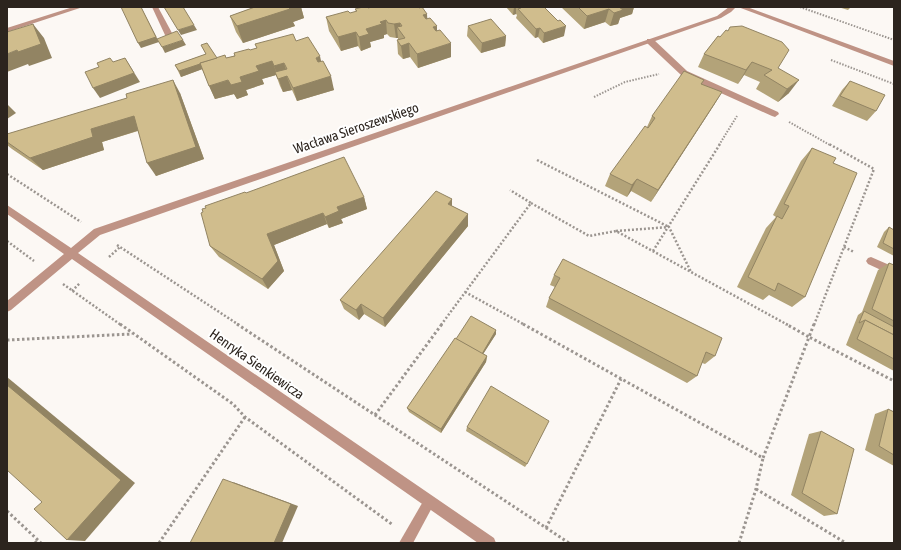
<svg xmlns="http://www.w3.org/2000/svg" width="901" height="550" viewBox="0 0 901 550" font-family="'Asap Condensed',sans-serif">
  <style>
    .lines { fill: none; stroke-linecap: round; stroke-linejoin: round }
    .path-far2 { stroke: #9b9590; stroke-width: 2; stroke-dasharray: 1.5 1.5; stroke-linecap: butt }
    .path-far1 { stroke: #9b9590; stroke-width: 2.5; stroke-dasharray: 2 2; stroke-linecap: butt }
    .path { stroke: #9b9590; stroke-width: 3; stroke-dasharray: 2.5 2.5; stroke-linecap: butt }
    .service { fill: #bf9385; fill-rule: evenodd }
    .minor { fill: #bf9385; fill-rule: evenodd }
    .tertiary { fill: #bf9385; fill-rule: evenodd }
    .wall { fill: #b3a379 }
    .shaded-wall { fill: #928463 }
    .building { fill: #d0bd8d; stroke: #928463 }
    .labels { text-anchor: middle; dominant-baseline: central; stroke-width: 4; stroke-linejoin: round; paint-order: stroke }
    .street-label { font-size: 14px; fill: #2c241e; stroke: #fff }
  </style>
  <rect width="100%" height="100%" fill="#fcf8f4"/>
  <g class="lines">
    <g class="path-far2">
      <polyline points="800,7 894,40"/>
      <polyline points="831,60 894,84"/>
      <polyline points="594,97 625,82 659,74"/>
      <polyline points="789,122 830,145"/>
      <polyline points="719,145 737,116"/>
    </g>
    <g class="path-far1">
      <polyline points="537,160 669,227"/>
      <polyline points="7,174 81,222"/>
      <polyline points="531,203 589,236 616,231 788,325"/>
      <polyline points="616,231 669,227 691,272"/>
      <polyline points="7,241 34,261"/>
      <polyline points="117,245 239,325"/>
      <polyline points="844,247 854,252"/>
      <polyline points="653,251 720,144"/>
      <polyline points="109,257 120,247"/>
      <polyline points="63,284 121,325"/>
      <polyline points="72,291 80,283"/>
      <polyline points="465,292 525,325"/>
      <polyline points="441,325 531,203 510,190"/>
      <polyline points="814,325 874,169 829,144"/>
    </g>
    <g class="path">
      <polyline points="120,324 233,404 245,417 393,525"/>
      <polyline points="237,324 569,543"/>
      <polyline points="523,324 763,458 809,337 786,324"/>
      <polyline points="814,324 809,337 894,381"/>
      <polyline points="7,340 132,334"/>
      <polyline points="375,415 442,324"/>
      <polyline points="756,489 846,543"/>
      <polyline points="7,511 41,543"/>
      <polyline points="546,528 621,379"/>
      <polyline points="35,543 38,540"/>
      <polyline points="159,543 245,417"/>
      <polyline points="739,543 756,489 763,458"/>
    </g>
    <g class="service">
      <polygon points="152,7 158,7 172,33 171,35 165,35"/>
      <polygon points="647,39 653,39 687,71 778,112 779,114 775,117 772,116 681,75 647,43"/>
      <polygon points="871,257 894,267 894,276 868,264 866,261 868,258"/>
      <polygon points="429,496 433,498 435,502 413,543 399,543 425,498"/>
    </g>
    <g class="minor">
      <polygon points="73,7 83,7 7,32 7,28"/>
      <polygon points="729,7 736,7 731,12 721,18 100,235 78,253 494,538 496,543 478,543 72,259 11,310 7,312 7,301 64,254 7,214 7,205 71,248 94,229 717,16"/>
    </g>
    <polygon class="tertiary" points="738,7 747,7 894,61 894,66"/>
  </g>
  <g class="wall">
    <polygon points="253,7 301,7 304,18 293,22 295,26 243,43 236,32 230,16 253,8"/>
    <polygon points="506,7 544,7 564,36 543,43 538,37 535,38 516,18 517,15 516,14 513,15"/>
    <polygon points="561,7 634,7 632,14 620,18 618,24 610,26 605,22 584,29"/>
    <polygon points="838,7 851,7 848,10"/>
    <polygon points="368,8 427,14 427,19 437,31 451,57 418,68 410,57 403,59 398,54 397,40 398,40 398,38 396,38 390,37 387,34 384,35 384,38 370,42 371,47 361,51 358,46 341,51 329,31 326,17 356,12 355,9"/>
    <polygon points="468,26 506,36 505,46 481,53 467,36"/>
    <polygon points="718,36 778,68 789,93 778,102 756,89 760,82 744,75 738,84 698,67 704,54"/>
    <polygon points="296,41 321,61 334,90 297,101 292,90 283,92 280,86 276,75 262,79 264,84 246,90 248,95 237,99 234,94 215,99 202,69 181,77 175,65 206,54 201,45 217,58 227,58 257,48 255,44"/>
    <polygon points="704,80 702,84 722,92 714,105 651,202 631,191 627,197 605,186 610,174 647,127 652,116"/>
    <polygon points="850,81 876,111 867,121 832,106 842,90"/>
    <polygon points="180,93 204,159 156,176 138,131 102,142 104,150 43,170 12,149 7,145 7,134"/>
    <polygon points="812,148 833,163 805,297 792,307 769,295 763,300 737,287 766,228 776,217 773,215 801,161"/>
    <polygon points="246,193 364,197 367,209 341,219 343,223 329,228 327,224 274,245 284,271 268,289 219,257 210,246"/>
    <polygon points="452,199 452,206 468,214 468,226 385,327 364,314 359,320 344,309 340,300"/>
    <polygon points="889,227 894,230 894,256 877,247 884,232"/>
    <polygon points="889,263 894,265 894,371 846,345 858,315 862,312 878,270"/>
    <polygon points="554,275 715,356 705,364 702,363 697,376 687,383 546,307 549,298 555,287 550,285"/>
    <polygon points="496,330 496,334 483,354 487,356 486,362 441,433 409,412 407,408 456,339"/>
    <polygon points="888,409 894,412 894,466 865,450 875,414"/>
    <polygon points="467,427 527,464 525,467 466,431"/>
    <polygon points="821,431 837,514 824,516 791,495 809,434"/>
  </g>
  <g class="shaded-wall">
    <polygon points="141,7 159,42 141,48 138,43"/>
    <polygon points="288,7 301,7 304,18 293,22 295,26 243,43 237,26"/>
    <polygon points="514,7 516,7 516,14 513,15"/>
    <polygon points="618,7 634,7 632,14 620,18 618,24 610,26 614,13"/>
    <polygon points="609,9 605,22 584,29 587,16"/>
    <polygon points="427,14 428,28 423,15"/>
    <polygon points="386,20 387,34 384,35 384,38 370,42 371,47 361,51 359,37 366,29 380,22"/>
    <polygon points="400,23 401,32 397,27 398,38 396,38 394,24"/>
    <polygon points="33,24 44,38 52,58 29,66 28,64 7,72 7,54 17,50"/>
    <polygon points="194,25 197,30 181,35 178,30"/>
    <polygon points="437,26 437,39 433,27"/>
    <polygon points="566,26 564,36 543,43 544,33"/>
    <polygon points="540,28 538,37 535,38 536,29"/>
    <polygon points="356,32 358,46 341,51 338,37"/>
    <polygon points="506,36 505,46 481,53 482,43"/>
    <polygon points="183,40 186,45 165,53 162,47"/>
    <polygon points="409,43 410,57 403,59 401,46"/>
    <polygon points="451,43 451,57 418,68 417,54"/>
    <polygon points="320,56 323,70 319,71 316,58"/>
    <polygon points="125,58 140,82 100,98 93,88"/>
    <polygon points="217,58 219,63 181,77 179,71"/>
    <polygon points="272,61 277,74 275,72 276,75 262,79 264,84 246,90 248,95 237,99 234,94 215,99 209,86 240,77 256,66"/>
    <polygon points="752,62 744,75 738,84 746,70"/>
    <polygon points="284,63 288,77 287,77 292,90 283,92 274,66"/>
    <polygon points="331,76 334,90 297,101 293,88"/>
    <polygon points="173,80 180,93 204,159 156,176 147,163"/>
    <polygon points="799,80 789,93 778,102 787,89"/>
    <polygon points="722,92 714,105 651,202 658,190"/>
    <polygon points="7,104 16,113 7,119"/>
    <polygon points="134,116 143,129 102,142 104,150 43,170 30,158 91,129"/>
    <polygon points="637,179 631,191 627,197 632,185"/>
    <polygon points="364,197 367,209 341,219 343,223 329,228 325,217 337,207"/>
    <polygon points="452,199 452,211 448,204"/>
    <polygon points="323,213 327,224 274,245 284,271 268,289 262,279 267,234"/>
    <polygon points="468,214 468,226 385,327 383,318"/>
    <polygon points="361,304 364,314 359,320 356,310"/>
    <polygon points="496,330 496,334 480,359 481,356"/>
    <polygon points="487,356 486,362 441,433 441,429"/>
    <polygon points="7,377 135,483 85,541 67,540 7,385"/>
    <polygon points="233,482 298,506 282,543 274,543"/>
  </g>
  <g class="building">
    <polygon points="121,7 141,7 156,37 138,43"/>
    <polygon points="164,7 183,7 194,25 178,30"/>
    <polygon points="255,7 288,7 290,9 237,26 230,16"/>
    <polygon points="363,7 367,7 368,8 372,7 418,7 419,8 422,7 427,14 423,15 426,19 430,18 437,26 433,27 436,31 440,30 451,43 417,54 409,43 401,46 397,40 405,38 397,27 402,26 400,23 394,24 388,23 386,20 380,22 382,24 366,29 369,34 359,37 356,32 338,37 326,17 348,11 350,13 357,11 355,9"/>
    <polygon points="520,7 544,7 558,21 560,20 566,26 544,33 540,28 536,29 518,9 521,8"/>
    <polygon points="578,7 619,7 623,10 614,13 609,9 587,16"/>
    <polygon points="491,19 506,36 482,43 468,26"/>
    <polygon points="33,24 41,44 18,52 17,50 7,54 7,32"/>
    <polygon points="742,26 782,42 789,50 778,68 799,80 787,89 764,75 772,70 752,62 746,70 704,54 718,36 720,37 726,30 728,31 730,27"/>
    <polygon points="177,31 183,40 162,47 157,39"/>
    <polygon points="293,34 296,41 308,37 320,56 316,58 318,62 323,61 331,76 293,88 287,76 278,79 275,72 287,69 284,63 274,66 272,61 256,66 259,71 240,77 242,82 231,85 228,80 209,86 200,63 225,55 226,58 235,56 234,53 249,49 250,50 257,48 255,44"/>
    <polygon points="207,43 217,58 200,63 200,64 179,71 175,65 206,54 201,45"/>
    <polygon points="110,58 113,62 125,58 134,73 93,88 85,72 99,67 97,63"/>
    <polygon points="684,71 704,80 701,84 722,92 658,190 637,179 632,185 610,174 645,126 648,128 655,118 652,116"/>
    <polygon points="173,80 196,147 147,163 134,116 91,129 93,137 30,158 7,142 7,134 127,98 126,94"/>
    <polygon points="850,81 885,95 876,111 840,96"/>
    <polygon points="812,148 836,158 833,163 857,173 805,297 778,283 775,291 748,277 777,216 782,219 789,206 784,204"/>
    <polygon points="344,157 364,197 337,207 339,211 325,217 323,213 267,234 278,261 262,279 210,246 201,213 203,212 202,209 206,208 205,206 245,192 246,193"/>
    <polygon points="436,191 452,199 448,204 468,214 383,318 361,304 356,310 340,300"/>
    <polygon points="889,227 894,230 894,249 883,243"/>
    <polygon points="563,259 722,338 715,356 706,352 697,376 549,298 560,278 554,275"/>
    <polygon points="889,263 894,265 894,321 872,309"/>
    <polygon points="864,311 894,327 894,335 865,320 859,323"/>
    <polygon points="471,316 496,330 482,354 456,339"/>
    <polygon points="865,320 894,335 894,359 857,339"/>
    <polygon points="455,338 487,356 441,429 407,408"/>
    <polygon points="7,385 121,480 67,540 34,509 42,502 7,470"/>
    <polygon points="491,386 549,421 527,464 467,427"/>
    <polygon points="888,409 894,412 894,455 879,446"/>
    <polygon points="821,431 854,449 837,514 802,493"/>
    <polygon points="223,479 291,504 274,543 190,543"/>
  </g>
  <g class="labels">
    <g class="street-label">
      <text transform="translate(356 128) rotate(-19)">Wacława Sieroszewskiego</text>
      <text transform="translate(257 364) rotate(35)">Henryka Sienkiewicza</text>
    </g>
  </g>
  <rect width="901" height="550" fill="none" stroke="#2c241e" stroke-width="16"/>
</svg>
